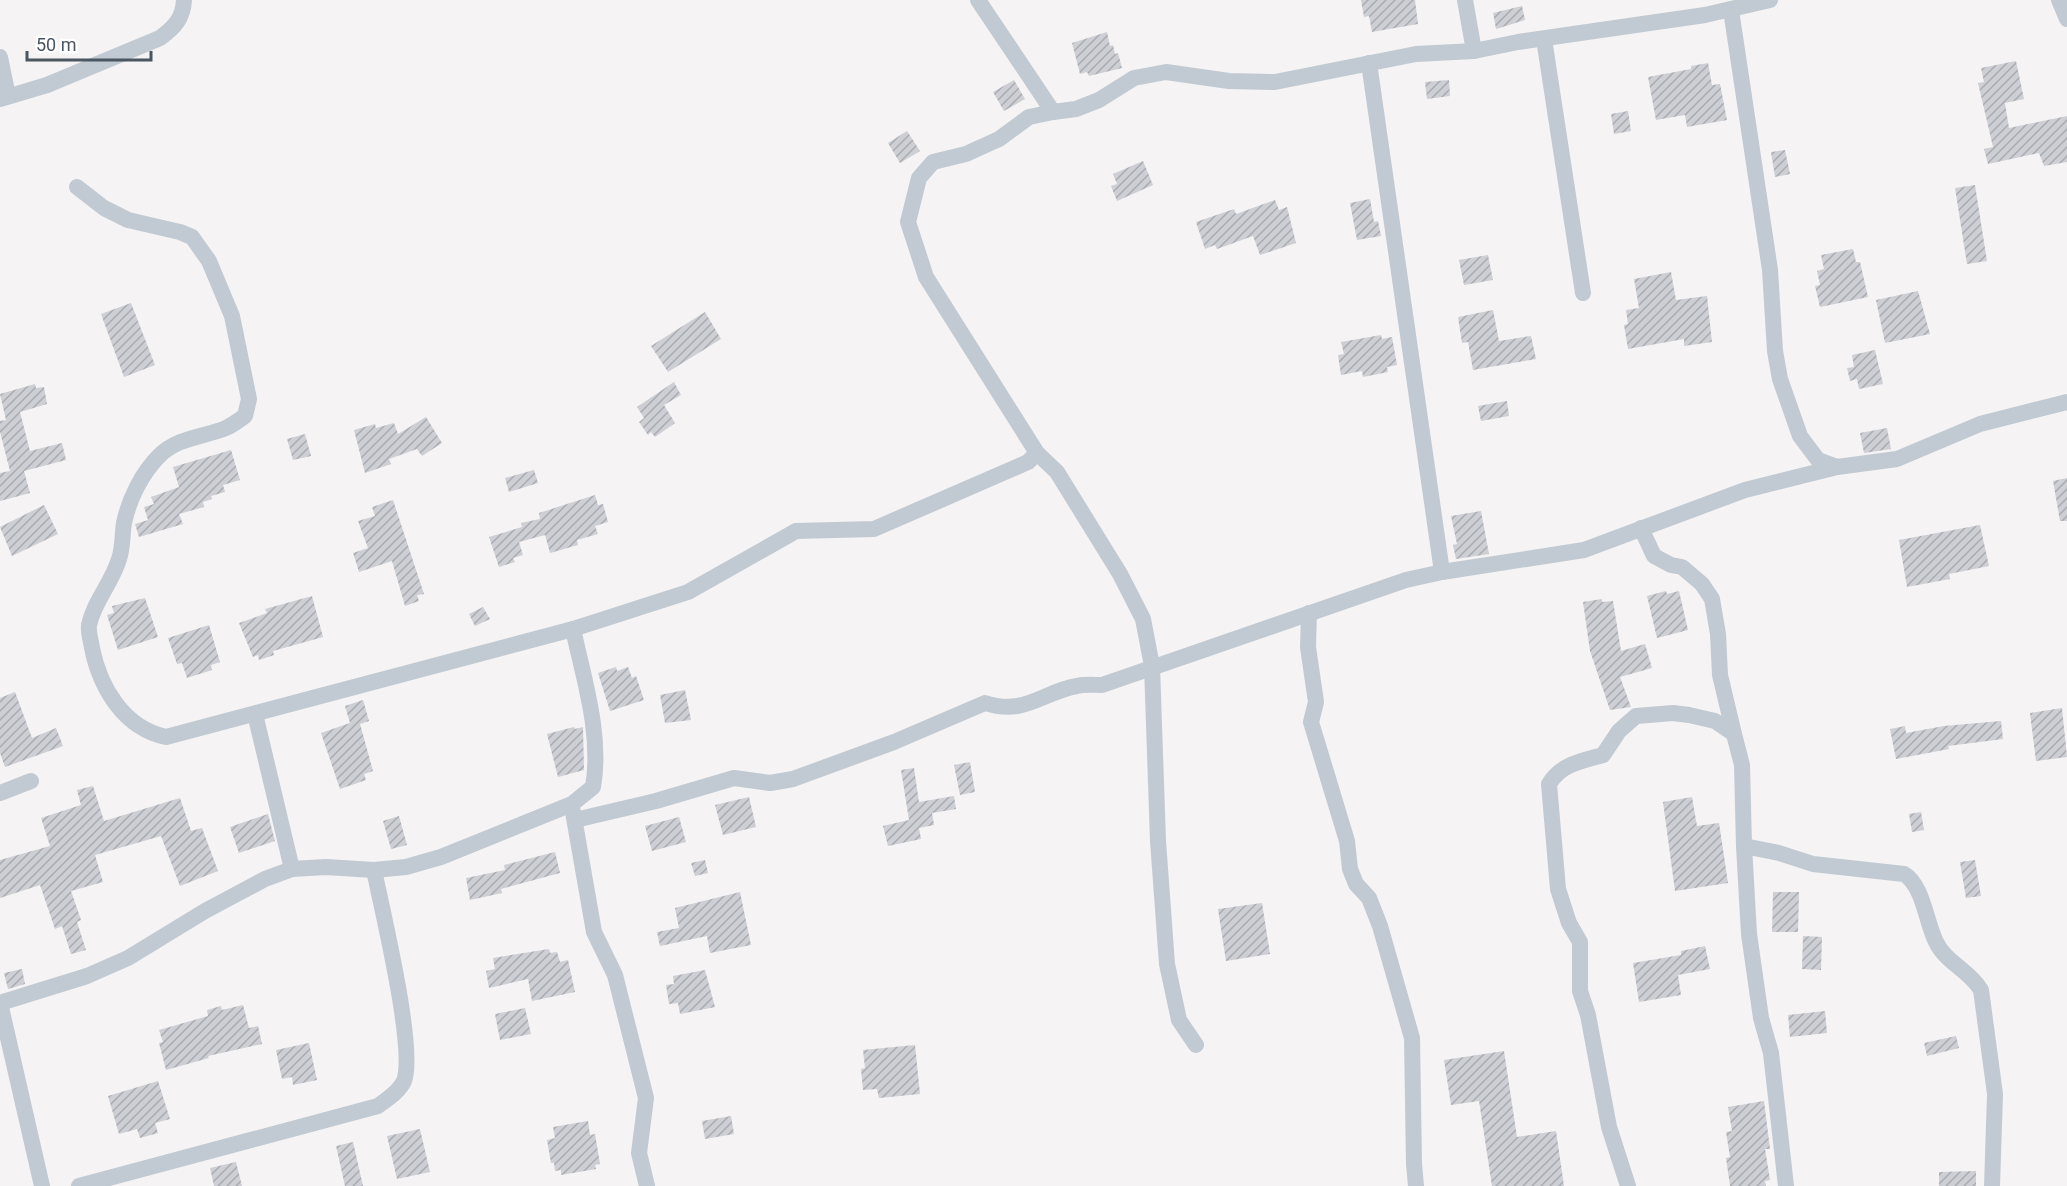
<svg xmlns="http://www.w3.org/2000/svg" width="2067" height="1186" viewBox="0 0 2067 1186" font-family="Roboto,sans-serif">
  <style>
    .building { fill: url(#building-hatch) }
    .lines { fill: none; stroke-linecap: round; stroke-linejoin: round }
    .minor { stroke: #c1cad2; stroke-width: 16 }
  </style>
  <defs>
    <pattern id="building-hatch" width="6" height="6" patternUnits="userSpaceOnUse" patternTransform="scale(1.5)"><rect width="6" height="6" fill="#cdcfd5"/><path d="M-1 1l2-2M0 6l6-6M5 7l2-2" fill="none" stroke="#a8abb0"/></pattern>
  </defs>
  <rect width="100%" height="100%" fill="#f5f3f3"/>
  <g class="building">
    <polygon points="1361,0 1415,0 1418,24 1372,32 1369,16 1364,17"/>
    <polygon points="1522,6 1525,20 1496,29 1493,13"/>
    <polygon points="1107,32 1110,46 1113,45 1115,54 1118,53 1122,68 1089,76 1087,72 1080,74 1072,43"/>
    <polygon points="2016,61 2024,99 2005,103 2009,128 2067,116 2067,162 2044,166 2039,153 1988,164 1984,149 1993,147 1978,83 1984,82 1981,68"/>
    <polygon points="1708,63 1712,85 1720,84 1727,120 1687,127 1685,115 1656,120 1648,77 1691,69 1691,66"/>
    <polygon points="1014,80 1025,99 1004,111 993,92"/>
    <polygon points="1449,80 1450,96 1427,99 1425,82"/>
    <polygon points="1628,111 1631,131 1614,134 1611,114"/>
    <polygon points="907,131 920,151 900,163 888,143"/>
    <polygon points="1785,150 1790,174 1775,177 1771,152"/>
    <polygon points="1143,161 1153,185 1117,201 1111,186 1117,184 1113,174"/>
    <polygon points="1975,185 1987,261 1967,264 1955,188"/>
    <polygon points="1370,199 1374,222 1378,221 1381,236 1357,240 1350,203"/>
    <polygon points="1275,200 1279,210 1287,207 1296,243 1260,255 1253,236 1217,249 1215,245 1205,249 1196,222 1234,209 1236,214"/>
    <polygon points="1853,249 1856,262 1860,262 1868,297 1820,307 1815,286 1820,285 1817,271 1824,269 1821,255"/>
    <polygon points="1488,255 1493,280 1464,285 1459,260"/>
    <polygon points="1671,272 1676,300 1707,296 1712,342 1684,346 1684,339 1628,349 1624,325 1628,324 1626,310 1639,308 1634,279"/>
    <polygon points="1918,291 1930,334 1885,343 1876,300"/>
    <polygon points="131,303 155,365 124,377 101,314"/>
    <polygon points="1493,310 1499,341 1531,336 1536,359 1473,370 1468,342 1462,343 1458,317"/>
    <polygon points="705,312 721,339 668,372 651,346"/>
    <polygon points="1381,335 1382,339 1392,337 1397,365 1387,367 1388,372 1363,377 1362,371 1341,375 1338,355 1344,354 1341,342"/>
    <polygon points="1875,350 1883,384 1859,389 1857,379 1850,381 1847,368 1854,367 1852,355"/>
    <polygon points="674,382 681,395 664,405 675,423 655,437 651,432 648,435 639,422 644,418 637,407"/>
    <polygon points="35,384 36,388 44,387 47,404 20,412 30,451 62,443 66,460 24,471 30,493 0,501 0,473 10,471 0,432 0,421 6,420 0,394"/>
    <polygon points="1507,401 1509,416 1481,421 1478,406"/>
    <polygon points="426,417 442,443 422,456 417,449 389,459 391,464 365,473 354,430 375,424 376,428 394,423 398,434"/>
    <polygon points="1887,428 1891,449 1864,453 1860,433"/>
    <polygon points="305,434 311,456 293,460 287,439"/>
    <polygon points="231,450 240,480 223,485 225,492 211,496 212,499 203,502 204,507 179,514 183,524 139,537 135,524 148,520 144,507 154,504 151,497 179,487 173,467"/>
    <polygon points="534,470 538,483 509,492 505,478"/>
    <polygon points="2067,478 2067,521 2060,521 2053,481"/>
    <polygon points="595,495 598,505 603,504 608,522 595,526 598,534 577,540 578,545 550,553 545,535 519,542 523,555 513,558 515,562 499,567 489,537 522,527 521,523 540,519 539,513"/>
    <polygon points="393,500 424,594 417,595 419,601 405,606 392,561 359,572 353,553 368,548 358,521 375,516 372,507"/>
    <polygon points="44,505 58,534 12,556 0,527"/>
    <polygon points="1481,511 1489,554 1456,559 1453,545 1457,544 1451,516"/>
    <polygon points="1980,525 1989,566 1949,574 1950,579 1907,587 1899,540"/>
    <polygon points="1666,591 1667,594 1679,591 1688,630 1657,638 1647,596"/>
    <polygon points="312,596 323,637 273,651 274,655 259,660 258,655 253,657 239,623 267,613 265,609"/>
    <polygon points="145,598 158,637 118,650 107,615 114,613 112,606"/>
    <polygon points="1602,599 1602,602 1613,601 1621,651 1645,644 1652,668 1620,677 1631,707 1610,710 1590,651 1583,602"/>
    <polygon points="483,607 490,619 475,626 469,614"/>
    <polygon points="209,625 220,662 211,665 212,670 187,678 182,663 177,664 168,638"/>
    <polygon points="616,667 617,671 628,667 632,678 636,676 644,700 610,711 598,673"/>
    <polygon points="685,690 691,720 665,723 660,695"/>
    <polygon points="15,692 32,738 56,728 63,746 5,767 0,753 0,698"/>
    <polygon points="363,700 369,721 360,724 373,771 364,774 366,780 340,789 321,733 350,723 345,706"/>
    <polygon points="2062,708 2067,757 2036,761 2030,713"/>
    <polygon points="2001,721 2003,739 1948,746 1949,749 1896,759 1890,729 1905,726 1906,733 1944,726"/>
    <polygon points="574,727 575,729 583,727 584,770 558,777 547,734"/>
    <polygon points="970,762 975,792 960,795 954,765"/>
    <polygon points="914,768 919,802 954,796 956,809 932,813 934,825 919,828 921,839 888,846 883,826 909,820 901,770"/>
    <polygon points="93,786 104,821 180,798 191,831 202,828 218,871 180,886 161,836 95,855 103,882 71,891 81,920 77,922 86,950 71,954 62,926 55,929 40,885 0,898 0,860 50,846 41,818 81,805 77,790"/>
    <polygon points="749,797 756,827 723,835 715,805"/>
    <polygon points="1692,797 1697,826 1719,823 1728,883 1675,891 1663,802"/>
    <polygon points="1921,812 1924,830 1912,832 1909,814"/>
    <polygon points="268,814 275,841 239,853 230,827"/>
    <polygon points="399,816 407,845 391,849 383,821"/>
    <polygon points="679,817 686,842 652,851 645,826"/>
    <polygon points="555,852 560,873 501,889 502,893 470,900 466,878 505,870 504,865"/>
    <polygon points="705,860 708,873 695,876 691,863"/>
    <polygon points="1975,860 1981,896 1966,898 1960,862"/>
    <polygon points="740,892 751,945 710,953 707,936 660,946 657,932 679,928 675,908"/>
    <polygon points="1773,892 1799,892 1798,932 1772,932"/>
    <polygon points="1262,903 1270,954 1226,961 1218,909"/>
    <polygon points="1803,936 1822,937 1821,970 1802,969"/>
    <polygon points="1705,946 1710,969 1678,975 1681,995 1639,1002 1633,963 1681,955 1681,951"/>
    <polygon points="549,949 550,953 557,952 560,962 568,960 575,992 532,1001 528,979 489,988 486,971 495,969 493,958"/>
    <polygon points="22,969 25,984 8,989 4,973"/>
    <polygon points="705,970 715,1007 680,1014 678,1003 669,1004 666,985 674,984 673,976"/>
    <polygon points="243,1005 249,1028 258,1026 262,1044 208,1056 209,1058 166,1070 159,1043 163,1042 159,1030 208,1016 207,1010 221,1006 222,1010"/>
    <polygon points="525,1008 531,1034 500,1040 495,1014"/>
    <polygon points="1825,1011 1827,1033 1790,1037 1788,1015"/>
    <polygon points="1956,1036 1959,1048 1927,1056 1924,1043"/>
    <polygon points="309,1043 317,1080 293,1085 292,1077 282,1079 276,1050"/>
    <polygon points="915,1045 920,1094 879,1098 877,1089 863,1090 861,1069 865,1068 863,1050"/>
    <polygon points="1504,1051 1517,1137 1556,1131 1564,1186 1492,1186 1479,1101 1451,1105 1444,1060"/>
    <polygon points="158,1081 170,1119 155,1123 158,1133 140,1138 137,1129 119,1134 108,1096"/>
    <polygon points="1764,1101 1770,1149 1765,1149 1770,1180 1765,1181 1766,1186 1730,1186 1726,1158 1730,1157 1726,1132 1732,1131 1728,1107"/>
    <polygon points="731,1116 734,1134 705,1139 702,1121"/>
    <polygon points="588,1121 590,1135 595,1134 600,1164 595,1165 596,1169 561,1175 561,1170 555,1171 554,1163 551,1163 547,1140 555,1138 553,1127"/>
    <polygon points="420,1129 430,1172 397,1179 387,1136"/>
    <polygon points="353,1142 363,1186 345,1186 336,1146"/>
    <polygon points="236,1162 242,1186 214,1186 210,1168"/>
    <polygon points="1976,1171 1976,1186 1939,1186 1939,1172"/>
  </g>
  <g class="lines">
    <g class="minor">
      <polyline points="978,0 1053,112 1076,109 1099,100 1134,78 1166,72 1229,81 1275,82 1416,54 1474,51 1518,42 1705,15 1770,0"/>
      <polyline points="1465,0 1474,51"/>
      <polyline points="2059,0 2067,19"/>
      <polyline points="1731,10 1770,270 1775,351 1780,379 1800,436 1818,460 1837,467 1897,459 1980,424 2067,402"/>
      <polyline points="1544,39 1583,293"/>
      <polyline points="0,57 8,96"/>
      <polyline points="1369,63 1442,572"/>
      <path d="M0 99 47 85 160 38C175 27 183 18 184 0"/>
      <polyline points="1053,112 1029,117 999,139 966,154 933,162 919,178 908,222 926,277 1037,453 1057,472 1120,574 1143,619 1152,666 1158,841 1167,964 1179,1020 1196,1045"/>
      <path d="M77 187 104 208 128 220 180 232 192 237 209 261 232 316 249 399 245 416C239 420 233 425 226 428 204 437 178 437 159 456 142 473 129 499 124 523 122 535 123 548 119 559 112 583 94 601 89 625 88 632 91 641 92 648 100 688 124 728 166 737L573 629 688 592 796 531 874 529 1028 462 1037 453"/>
      <polyline points="1641,528 1654,556 1671,565 1682,567 1702,584 1712,599 1718,634 1720,675 1734,734"/>
      <polyline points="1309,613 1308,647 1316,702 1311,722 1347,841 1350,869 1356,884 1369,898 1380,926 1412,1038 1414,1164 1416,1186"/>
      <polyline points="255,714 292,869"/>
      <polyline points="0,793 31,781"/>
      <polyline points="573,812 594,932 615,975 646,1098 639,1153 647,1186"/>
      <path d="M575 820 656 801 734 778 770 783 793 779 894 742 985 703C1025 716 1042 692 1077 686 1085 684 1094 685 1102 685L1406 580 1442 572 1584 550 1745 490 1837 467"/>
      <polyline points="1744,846 1749,934 1761,1018 1771,1053 1786,1186"/>
      <path d="M0 1003 87 976 128 958 205 911 265 879 292 869 326 867 374 870 406 867 441 857 572 804 593 787C602 735 584 680 573 629"/>
      <polyline points="0,1003 42,1186"/>
      <path d="M79 1186 378 1106C387 1099 399 1092 404 1081 416 1049 382 910 374 870"/>
      <path d="M1628 1186 1609 1127 1588 1015 1580 991V942L1569 923 1558 889 1549 784C1561 764 1582 761 1603 755L1619 731 1636 716 1673 713 1689 715 1715 721 1734 734 1742 765 1744 846 1779 853 1813 864 1904 874C1923 885 1926 922 1936 942 1946 963 1969 970 1981 990L1995 1094 1992 1186"/>
    </g>
  </g>
  <path d="M27 51v9h124v-9" fill="none" stroke="#4a5661" stroke-width="3"/>
  <text x="36" y="51" font-size="18" fill="#4a5661" stroke="#ffffff" stroke-width="4.5" paint-order="stroke">50 m</text>
</svg>
